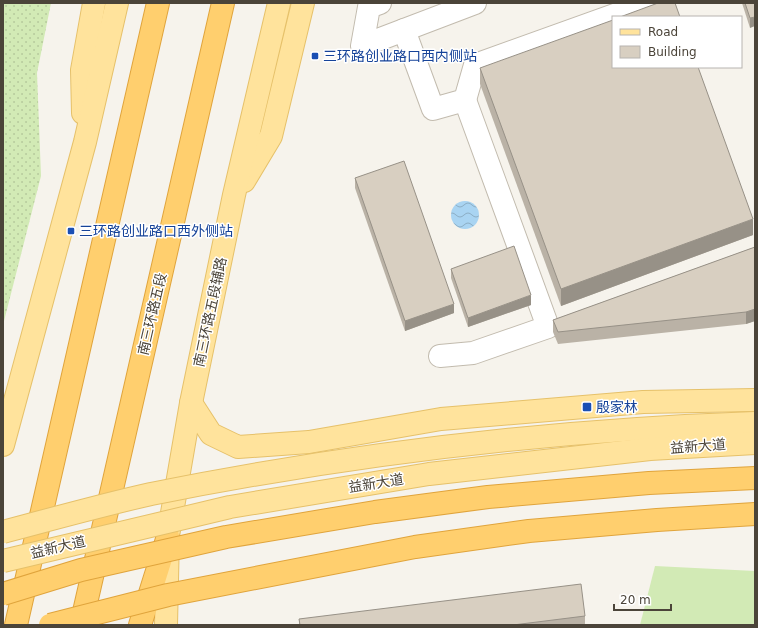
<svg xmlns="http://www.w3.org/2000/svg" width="758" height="628" viewBox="0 0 758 628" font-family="'DejaVu Sans','Noto Sans SC',sans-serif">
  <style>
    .grass { fill: url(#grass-dots) }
    .pitch { fill: #d2eab5 }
    .water { fill: url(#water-waves) }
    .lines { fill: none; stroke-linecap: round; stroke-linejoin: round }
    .minor-casing { stroke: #c2bbae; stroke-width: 24 }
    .major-casing { stroke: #e6c16a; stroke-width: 24 }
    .highway-casing { stroke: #e0a43c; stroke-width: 24 }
    .minor { stroke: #fff; stroke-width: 22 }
    .major { stroke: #ffe39c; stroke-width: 22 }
    .highway { stroke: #ffcf6e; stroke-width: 22 }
    .major-bridge-casing { stroke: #e6c16a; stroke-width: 24; stroke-linecap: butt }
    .highway-bridge-casing { stroke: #e0a43c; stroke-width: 24; stroke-linecap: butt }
    .major-bridge { stroke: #ffe39c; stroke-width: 22 }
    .highway-bridge { stroke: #ffcf6e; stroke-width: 22 }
    .wall { fill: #bab2a6 }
    .shaded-wall { fill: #979187 }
    .building { fill: #d8cfc1; stroke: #979187 }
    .transit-dot { fill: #1a4fb4; stroke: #fff; stroke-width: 1.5 }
    .labels { text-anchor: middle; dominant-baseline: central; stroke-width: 3; stroke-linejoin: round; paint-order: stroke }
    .transit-label { font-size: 14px; fill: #164399; stroke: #fff; text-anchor: start }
    .street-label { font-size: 14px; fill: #4b4439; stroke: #fff }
  </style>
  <defs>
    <pattern id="grass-dots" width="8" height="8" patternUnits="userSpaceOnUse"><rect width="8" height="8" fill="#d2eab5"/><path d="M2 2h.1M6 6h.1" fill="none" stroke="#b6ca9c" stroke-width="1.8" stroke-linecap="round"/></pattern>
    <pattern id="water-waves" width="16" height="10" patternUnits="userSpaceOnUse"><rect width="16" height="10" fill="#a9d4f2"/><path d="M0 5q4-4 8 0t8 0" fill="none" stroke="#8caec5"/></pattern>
  </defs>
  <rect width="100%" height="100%" fill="#f6f3ec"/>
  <polygon class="grass" points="3,3 51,3 37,73 41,176 3,325"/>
  <polygon class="pitch" points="655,566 755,571 755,625 640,625"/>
  <circle class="water" cx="465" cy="215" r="14"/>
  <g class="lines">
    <g class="minor-casing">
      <g id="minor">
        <polyline points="380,3 369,7 362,46 475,3"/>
        <polyline points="404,30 433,109 465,100 475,65 648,3"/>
        <polyline points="440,356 473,353 548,327 465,100"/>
      </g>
    </g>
    <g class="major-casing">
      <g id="major">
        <polyline points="83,113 82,70 94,3"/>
        <polyline points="244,181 271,136 303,3"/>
        <polyline points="191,403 211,434 238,447 309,442 441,419 643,402 755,400"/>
        <polyline points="3,445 85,142 117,3"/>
        <polyline points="166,625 168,536 191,403 234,195 279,3"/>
      </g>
    </g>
    <g class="highway-casing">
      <g id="highway">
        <polyline points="16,625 158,3"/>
        <polyline points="81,625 223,3"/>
        <polyline points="140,625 168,536"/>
      </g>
    </g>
    <use href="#minor" class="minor"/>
    <use href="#major" class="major"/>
    <use href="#highway" class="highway"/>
    <g class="major-bridge-casing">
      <g id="major-bridge">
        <path d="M3 532C52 519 102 505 151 494 350 454 552 430 755 423"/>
        <polyline points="3,561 230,507 429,474 650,449 755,443"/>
      </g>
    </g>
    <g class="highway-bridge-casing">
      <g id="highway-bridge">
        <polyline points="3,594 81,570 226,537 375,512 488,497 649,483 755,478"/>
        <polyline points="50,625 168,595 415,547 529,531 657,520 755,514"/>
      </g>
    </g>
    <use href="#major-bridge" class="major-bridge"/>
    <use href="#highway-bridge" class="highway-bridge"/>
  </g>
  <g class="wall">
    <polygon points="742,3 755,3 750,28"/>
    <polygon points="480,68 753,235 561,306 480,84"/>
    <polygon points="355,178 454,313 405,331 355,188"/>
    <polygon points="755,247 755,321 746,324 558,344 553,332 553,320"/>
    <polygon points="451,269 531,305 468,327 451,278"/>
    <polygon points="585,616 585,625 299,625 299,619"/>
  </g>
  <g class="shaded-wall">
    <polygon points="755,17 755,26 750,28 750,18"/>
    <polygon points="753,219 753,235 561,306 561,289"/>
    <polygon points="531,295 531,305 468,327 468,318"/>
    <polygon points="454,304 454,313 405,331 405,321"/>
    <polygon points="755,309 755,321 746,324 746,312"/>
  </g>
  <g class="building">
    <polygon points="658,3 675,3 680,17 620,17"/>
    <polygon points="745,3 755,3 755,17 750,18"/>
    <polygon points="613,20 613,67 698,67 753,219 561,289 480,68"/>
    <polygon points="404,161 454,304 405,321 355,178"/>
    <polygon points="514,246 531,295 468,318 451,269"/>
    <polygon points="755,247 755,309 746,312 558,332 553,320"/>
    <polygon points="581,584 585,616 513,625 300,625 299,619"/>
  </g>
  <g class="transit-dot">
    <rect x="311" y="52" width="8" height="8" rx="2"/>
    <rect x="67" y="227" width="8" height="8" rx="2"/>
    <rect x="582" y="402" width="10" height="10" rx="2"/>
  </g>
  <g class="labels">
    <g class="transit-label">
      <text x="323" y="56">三环路创业路口西内侧站</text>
      <text x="79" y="231">三环路创业路口西外侧站</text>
      <text x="596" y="407">殷家林</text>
    </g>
    <g class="street-label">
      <text transform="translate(210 312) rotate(-78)">南三环路五段辅路</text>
      <text transform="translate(152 314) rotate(-77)">南三环路五段</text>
      <text transform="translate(698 446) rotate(-4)">益新大道</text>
      <text transform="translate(376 483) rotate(-9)">益新大道</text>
      <text transform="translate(58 547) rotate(-13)">益新大道</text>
    </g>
  </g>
  <rect width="758" height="628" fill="none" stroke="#4b4439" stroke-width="8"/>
  <rect x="612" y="16" width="130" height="52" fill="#ffffff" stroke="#b7b4b0"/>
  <rect x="620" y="29" width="20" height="6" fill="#ffe39c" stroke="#b7b4b0"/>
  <text x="648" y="36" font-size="12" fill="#4b4439">Road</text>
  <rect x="620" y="46" width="20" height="12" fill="#d8cfc1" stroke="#b7b4b0"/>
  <text x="648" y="56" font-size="12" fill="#4b4439">Building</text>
  <path d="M614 604v6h57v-6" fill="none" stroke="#4b4439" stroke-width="2"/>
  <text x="620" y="604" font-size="12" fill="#4b4439" stroke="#ffffff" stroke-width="3" paint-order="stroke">20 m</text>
</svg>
